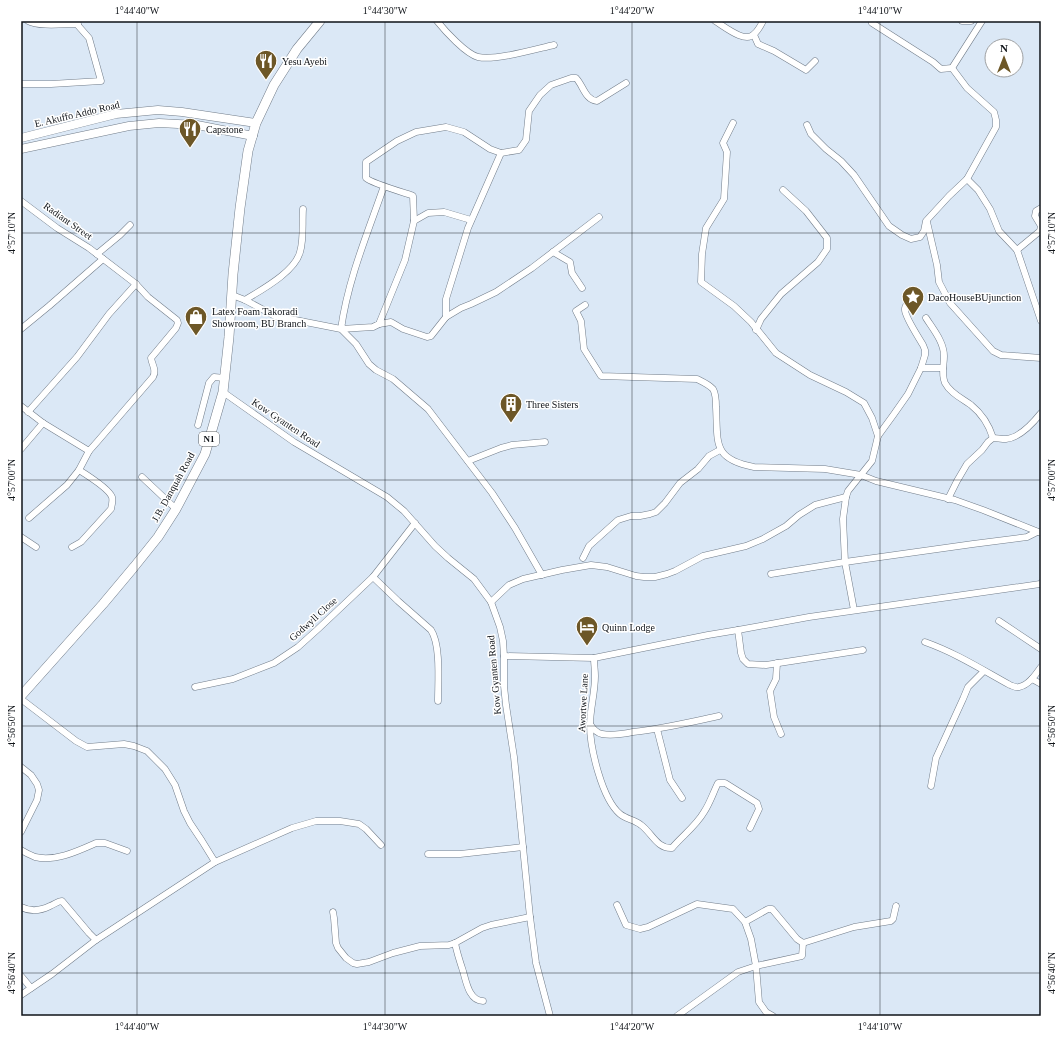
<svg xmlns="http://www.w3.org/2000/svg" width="1062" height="1037" viewBox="0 0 1062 1037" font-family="'Times New Roman',serif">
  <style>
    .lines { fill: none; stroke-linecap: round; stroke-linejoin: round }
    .minor-casing { stroke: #727d8a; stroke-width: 7 }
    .major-casing { stroke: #727d8a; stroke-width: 9 }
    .highway-casing { stroke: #727d8a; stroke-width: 10 }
    .minor { stroke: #fff; stroke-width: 6 }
    .major { stroke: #fff; stroke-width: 8 }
    .highway { stroke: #fff; stroke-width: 9 }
    .ticks { fill: none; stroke: #0f1318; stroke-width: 1; stroke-opacity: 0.45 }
    .labels { text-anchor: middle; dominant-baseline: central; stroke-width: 3; stroke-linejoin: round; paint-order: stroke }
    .shield { fill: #fff; stroke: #575a5d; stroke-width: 1 }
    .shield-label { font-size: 9px; font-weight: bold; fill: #0f1318 }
    .poi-label { font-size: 10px; fill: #0f1318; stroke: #fff; text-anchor: start }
    .street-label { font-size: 10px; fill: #0f1318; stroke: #fff }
    .neatline { fill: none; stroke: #0f1318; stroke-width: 1.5 }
    .ticks-label { font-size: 10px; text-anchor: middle; fill: #0f1318 }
  </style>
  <rect width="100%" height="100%" fill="#dbe8f6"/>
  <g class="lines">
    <g class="minor-casing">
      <g id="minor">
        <path d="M28 21C38 27 65 24 78 24"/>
        <path d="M437 21C445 31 466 54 478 57 495 61 536 49 554 45"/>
        <path d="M715 21C724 26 745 44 754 34 758 31 761 25 763 21"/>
        <polyline points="962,21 971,21"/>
        <polyline points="754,35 758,44 774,51 806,70 815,61"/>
        <polyline points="952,68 982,21"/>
        <polyline points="22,84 51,84 101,81 89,38 74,21"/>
        <polyline points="733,123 723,143 727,152 724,199 706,228 702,254 701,282 734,306 751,322 776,353 810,375 846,392 864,403 872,418 878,436"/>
        <polyline points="807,125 811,134 826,149 841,161 854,175 889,226 902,235 911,239 920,237 924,231 926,221 949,196 967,179 996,127 996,120 994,112 967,88 952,68 941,69 933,62 872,23"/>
        <polyline points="967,179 978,190 990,209 999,231 1017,250 1041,321"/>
        <path d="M384 186C368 232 348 279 341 329L373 327 379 324 405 260 414 221 413 196 411 195C402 192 371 183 366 178V162L397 141 416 132 446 127 464 132 490 149 501 153 519 150 526 140 529 111 540 95 551 85 571 78H576C583 85 585 100 597 101L626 83"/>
        <polyline points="21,201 57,228 89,248 136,284 109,314 77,357 28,412"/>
        <polyline points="414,221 428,213 444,212 471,220"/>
        <polyline points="927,222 937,265 939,282 950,303 993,351 1001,355 1041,358"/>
        <polyline points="1017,250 1040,231 1041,226 1035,216 1036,211 1041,208"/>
        <polyline points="553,252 570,262 572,273 582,288"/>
        <polyline points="97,254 120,235 130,225"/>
        <polyline points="232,295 245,300 275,316 341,329 356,344 369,364 376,370 393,379 428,409 492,493 515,528 542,575"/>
        <path d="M245 300C261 290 295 272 300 252 304 239 302 224 303 209"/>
        <path d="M585 305 576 311 581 321 584 349 601 376 697 379C703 382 708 384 713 389 716 394 716 402 716 407 718 443 712 459 754 467L825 469 861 475 876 481 955 500 983 510 1041 533"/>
        <polyline points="446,317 446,299 468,228 501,153"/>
        <path d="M926 318C933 329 944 342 944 356 944 365 941 374 945 383 950 393 963 399 971 405 981 413 989 425 993 438"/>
        <polyline points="379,324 391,322 403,329 427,337 431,336 446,317 461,308 471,304 496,292 532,268 599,217"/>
        <polyline points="21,329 49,306 103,259"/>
        <polyline points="756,330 761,319 781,294 818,262 827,249 827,238 806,211 783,190"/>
        <polyline points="921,368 943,368"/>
        <polyline points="223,392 294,442 387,497 404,511 435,546 448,558 474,579 491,602 500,627 503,641 504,656 504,686 506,705 514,757 530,917 536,963 550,1016"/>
        <path d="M21 406 43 423 89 451 97 442 153 377C157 370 152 365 151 358L176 328 178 323 177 320 148 297 136 284"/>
        <polyline points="198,425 209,383 214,377 225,378"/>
        <polyline points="21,449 43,423"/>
        <polyline points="468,461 501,448 512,445 545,442"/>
        <polyline points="142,477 176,509"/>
        <path d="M948 499 957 481 967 464 982 450 988 442 993 438C997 438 1001 439 1006 439 1019 438 1033 423 1041 413"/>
        <polyline points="29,518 67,485 79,470 89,451"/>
        <polyline points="21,537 36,547"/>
        <path d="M72 547 81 542 111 509C112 505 113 501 112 497 109 489 87 475 79 470"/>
        <polyline points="583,558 589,546 618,520 631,516 640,516 650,514 656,512 665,503 680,483 698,469 709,456 720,450"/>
        <polyline points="771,574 845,562 973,544 1027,537 1037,532"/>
        <path d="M373 577 398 601 431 630C441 645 438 682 438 701"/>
        <polyline points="491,602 509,585 523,579 562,570 591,565 607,567 636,576 644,577 655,577 667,574 675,571 703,556 746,546 763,539 786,526 799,515 815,505 834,500 846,497"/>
        <path d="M854 610 845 562 843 519 846 497 848 491 872 461 878 436 894 414 908 394 921 368 925 355V350L923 345C919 338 905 317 905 310 904 306 909 302 911 299"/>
        <polyline points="999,621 1041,649"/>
        <polyline points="738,630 741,653 743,659 748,664 766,665 863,650"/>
        <path d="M925 642C956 653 981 669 1010 685 1013 686 1016 688 1019 687 1029 685 1036 674 1041 667"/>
        <polyline points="504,656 594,658 708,635 738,630 809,617 1040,584 1041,583"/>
        <path d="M594 658C594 664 595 670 595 676 595 693 590 709 590 725 590 748 602 799 620 814 626 819 635 820 641 825 652 833 657 849 672 848 682 836 696 826 704 812 710 803 713 793 718 783H725L757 803 759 809 750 828"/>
        <polyline points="777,663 776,679 770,691 774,717 781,734"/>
        <polyline points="1032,679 1041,684"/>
        <polyline points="195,687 233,679 274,663 298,647 318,629 373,577 415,523"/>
        <polyline points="21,699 76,741 87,747 124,744 134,746 147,751 165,769 175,785 184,811 190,823 202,841 215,862"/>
        <path d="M590 724C593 729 597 733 602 734 612 736 623 734 633 732 662 729 691 722 719 716"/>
        <polyline points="657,729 670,780 682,798"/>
        <polyline points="21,767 31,775 37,784 39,790 37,800 21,832"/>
        <polyline points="931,786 936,758 963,699 968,687 984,671"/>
        <path d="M21 850C26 853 30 855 35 857 55 862 78 851 96 843H105L127 851"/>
        <polyline points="428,854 460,854 523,847"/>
        <polyline points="617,905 626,925 640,929 648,927 697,904 733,909 745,922 751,939 756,966 759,1002 766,1012 773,1016"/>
        <path d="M21 907C31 912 40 911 50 906 55 904 58 901 62 901L89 933 96 940"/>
        <polyline points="333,912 334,918 336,943 338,948 346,958 353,963 357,964 369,962 393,953 420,946 449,945 455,943 482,928 491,925 530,917"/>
        <polyline points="745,922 768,909 772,909 797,939 803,943 854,927 891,921 893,919 896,906"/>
        <path d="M455 943C457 953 460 962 463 971 466 981 469 1001 483 1001"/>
        <polyline points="21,976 31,988"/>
        <polyline points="21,995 52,974 96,940 215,862 292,828 316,821 340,821 359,824 366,829 381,845"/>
        <polyline points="677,1016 738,972 756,966 802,956 803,943"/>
      </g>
    </g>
    <g class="major-casing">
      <g id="major">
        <polyline points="21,138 116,114 158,110 182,112 256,123"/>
        <polyline points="21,149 129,126 159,123 197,125 253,136"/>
      </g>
    </g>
    <g class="highway-casing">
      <polyline id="highway" points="21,696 103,604 134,567 158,537 176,509 205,454 223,392 229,337 233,274 240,208 248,151 256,123 274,85 297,49 320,21"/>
    </g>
    <use href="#minor" class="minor"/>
    <use href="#major" class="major"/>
    <use href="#highway" class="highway"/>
  </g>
  <path class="ticks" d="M137 21V1016M385 21V1016M632 21V1016M880 21V1016M21 233H1041M21 480H1041M21 726H1041M21 973H1041"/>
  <defs>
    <g id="restaurant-pin" transform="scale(1.15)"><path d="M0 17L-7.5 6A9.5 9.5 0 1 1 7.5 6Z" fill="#6d5727" stroke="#fff"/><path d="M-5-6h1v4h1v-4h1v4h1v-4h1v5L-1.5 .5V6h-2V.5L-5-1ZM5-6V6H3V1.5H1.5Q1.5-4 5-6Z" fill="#fff"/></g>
    <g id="sight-pin" transform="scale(1.15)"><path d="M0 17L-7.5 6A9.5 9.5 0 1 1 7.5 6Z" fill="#6d5727" stroke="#fff"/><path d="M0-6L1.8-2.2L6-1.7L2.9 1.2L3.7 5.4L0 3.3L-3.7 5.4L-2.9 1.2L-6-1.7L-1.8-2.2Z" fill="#fff"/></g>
    <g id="shop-pin" transform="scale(1.15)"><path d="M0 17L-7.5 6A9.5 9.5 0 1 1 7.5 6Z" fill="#6d5727" stroke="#fff"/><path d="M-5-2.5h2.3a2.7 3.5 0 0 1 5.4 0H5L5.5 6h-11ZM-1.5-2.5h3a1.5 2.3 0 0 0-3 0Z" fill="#fff"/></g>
    <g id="building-pin" transform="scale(1.15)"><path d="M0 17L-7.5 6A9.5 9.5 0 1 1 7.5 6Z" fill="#6d5727" stroke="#fff"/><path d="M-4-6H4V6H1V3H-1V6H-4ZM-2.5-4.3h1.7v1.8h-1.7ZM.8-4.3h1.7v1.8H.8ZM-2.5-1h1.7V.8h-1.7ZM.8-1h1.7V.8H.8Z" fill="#fff"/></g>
    <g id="hotel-pin" transform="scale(1.15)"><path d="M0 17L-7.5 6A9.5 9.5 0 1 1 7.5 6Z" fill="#6d5727" stroke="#fff"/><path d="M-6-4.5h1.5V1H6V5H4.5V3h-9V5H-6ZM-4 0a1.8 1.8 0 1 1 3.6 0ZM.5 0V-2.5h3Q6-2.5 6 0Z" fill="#fff"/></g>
  </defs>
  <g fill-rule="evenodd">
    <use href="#restaurant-pin" x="266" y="61"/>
    <use href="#restaurant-pin" x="190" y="129"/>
    <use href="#sight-pin" x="913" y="297"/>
    <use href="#shop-pin" x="196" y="317"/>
    <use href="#building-pin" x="511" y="404"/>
    <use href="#hotel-pin" x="587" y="627"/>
  </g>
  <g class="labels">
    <rect class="shield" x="199" y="432" width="20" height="14" rx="3"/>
    <g class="shield-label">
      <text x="209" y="439">N1</text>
    </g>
    <g class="poi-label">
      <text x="282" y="61">Yesu Ayebi</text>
      <text x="206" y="129">Capstone</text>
      <text x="928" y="297">DacoHouseBUjunction</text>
      <text x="212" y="311">Latex Foam Takoradi<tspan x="212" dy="12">Showroom, BU Branch</tspan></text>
      <text x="526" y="404">Three Sisters</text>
      <text x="602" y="627">Quinn Lodge</text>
    </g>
    <g class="street-label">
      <text transform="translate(77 114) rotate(-13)">E. Akuffo Addo Road</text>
      <text transform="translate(68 221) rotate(35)">Radiant Street</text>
      <text transform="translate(286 423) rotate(34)">Kow Gyanten Road</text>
      <text transform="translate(173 487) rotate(-61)">J.B. Danquah Road</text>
      <text transform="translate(313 619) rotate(-42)">Godwyll Close</text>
      <text transform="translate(494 675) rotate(-95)">Kow Gyanten Road</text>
      <text transform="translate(583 703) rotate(-87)">Awortwe Lane</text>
    </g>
  </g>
  <rect width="1062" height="1037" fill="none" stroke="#ffffff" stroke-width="44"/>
  <g transform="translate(1004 58)"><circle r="19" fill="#ffffff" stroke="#9fa1a3"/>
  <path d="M0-3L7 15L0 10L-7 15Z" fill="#6d5727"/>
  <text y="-6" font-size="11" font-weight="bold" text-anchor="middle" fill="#0f1318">N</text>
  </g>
  <rect x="22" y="22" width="1018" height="993" class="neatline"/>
  <g class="ticks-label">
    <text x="137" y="14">1°44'40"W</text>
    <text x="385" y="14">1°44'30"W</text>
    <text x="632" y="14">1°44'20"W</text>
    <text x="880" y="14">1°44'10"W</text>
    <text transform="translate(11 233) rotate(-90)" y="4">4°57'10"N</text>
    <text transform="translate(1051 233) rotate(-90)" y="4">4°57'10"N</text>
    <text transform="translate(11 480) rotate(-90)" y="4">4°57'00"N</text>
    <text transform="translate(1051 480) rotate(-90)" y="4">4°57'00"N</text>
    <text transform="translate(11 726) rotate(-90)" y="4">4°56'50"N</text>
    <text transform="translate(1051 726) rotate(-90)" y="4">4°56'50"N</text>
    <text transform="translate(11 973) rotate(-90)" y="4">4°56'40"N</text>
    <text transform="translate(1051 973) rotate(-90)" y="4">4°56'40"N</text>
    <text x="137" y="1030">1°44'40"W</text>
    <text x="385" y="1030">1°44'30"W</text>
    <text x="632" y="1030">1°44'20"W</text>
    <text x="880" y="1030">1°44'10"W</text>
  </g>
</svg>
